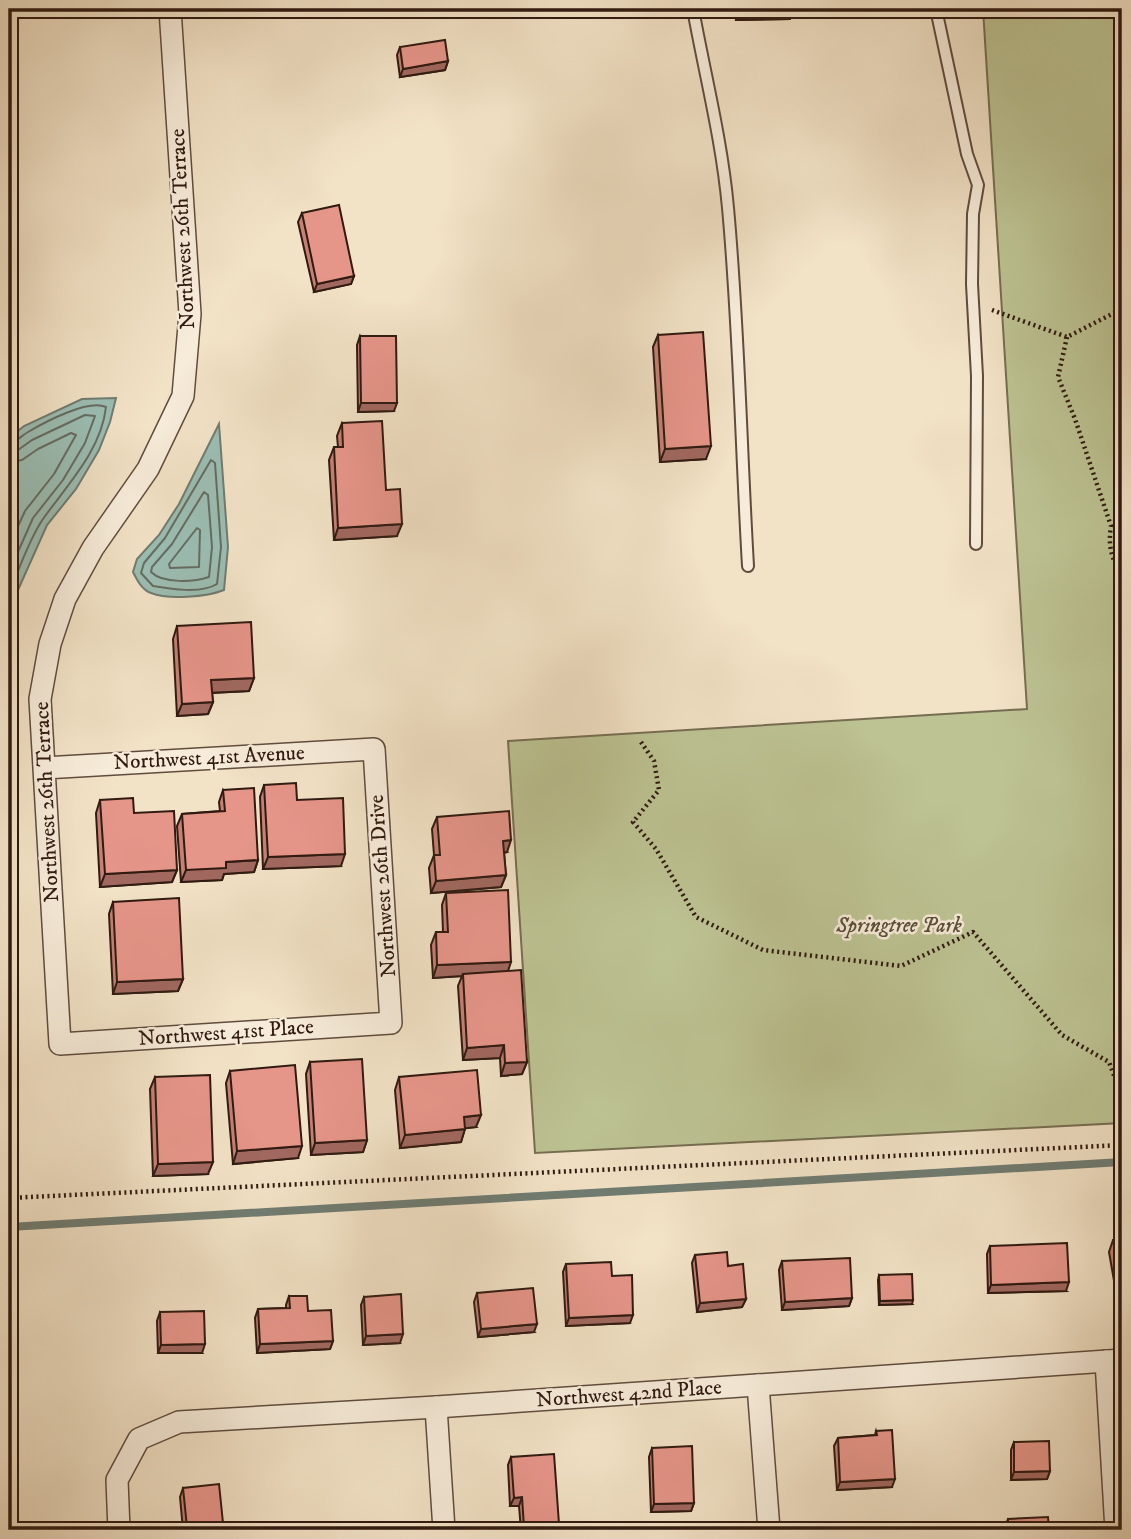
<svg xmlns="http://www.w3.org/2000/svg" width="1131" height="1539" viewBox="0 0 1131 1539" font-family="'IM FELL DW Pica',serif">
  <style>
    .green { fill: #bdc393; stroke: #766e52; stroke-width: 2 }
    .water { fill: #9bbeb3; stroke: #707c72; stroke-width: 2 }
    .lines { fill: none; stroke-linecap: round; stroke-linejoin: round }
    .shore { stroke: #666c62; stroke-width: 2 }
    .stream { stroke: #707c72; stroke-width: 8 }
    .lane-casing { stroke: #604c3e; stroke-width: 14 }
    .street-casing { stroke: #604c3e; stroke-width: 24 }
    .path { stroke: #301a11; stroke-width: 4.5; stroke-dasharray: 2 3.5; stroke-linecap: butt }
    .lane { stroke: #f7ecda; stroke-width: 10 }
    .street { stroke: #f7ecda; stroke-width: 21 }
    .wall { fill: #c68076; stroke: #301a11; stroke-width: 2 }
    .shaded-wall { fill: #a16860; stroke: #301a11; stroke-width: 2 }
    .building { fill: #e69589; stroke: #301a11; stroke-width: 2 }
    .labels { text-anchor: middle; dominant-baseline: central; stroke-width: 5; stroke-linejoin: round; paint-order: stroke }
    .street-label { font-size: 21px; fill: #301a11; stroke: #f7ecda }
    .park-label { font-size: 21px; font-style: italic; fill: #5a4d38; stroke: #f7ecda }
  </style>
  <rect width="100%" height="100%" fill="#f2e2c6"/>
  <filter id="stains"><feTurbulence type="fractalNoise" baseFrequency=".00286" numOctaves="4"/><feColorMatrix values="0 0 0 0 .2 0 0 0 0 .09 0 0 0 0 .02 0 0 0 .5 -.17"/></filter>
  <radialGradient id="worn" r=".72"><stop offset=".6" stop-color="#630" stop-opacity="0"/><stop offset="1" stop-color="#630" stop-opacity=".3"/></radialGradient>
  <polygon class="green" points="983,9 1122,9 1122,1123 535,1153 508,741 1027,709"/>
  <g class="water">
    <polygon points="116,398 110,422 99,450 76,489 47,525 9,610 9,438 24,426 82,399"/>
    <path d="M219 424 228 547 224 590C207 597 168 600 151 593 142 590 137 580 133 572L137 559 159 535 179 504Z"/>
  </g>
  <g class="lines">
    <g class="shore">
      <path d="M9 443C17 442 21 436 28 432 45 422 88 399 106 407 101 451 67 485 43 519 29 539 19 570 9 593"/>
      <polyline points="9,452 18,450 32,440 85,415 95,416 85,443 63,480 33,518 9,572"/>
      <path d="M211 460 215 463 221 547 217 584C201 594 171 589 153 586L141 573 144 563 165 538Z"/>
      <polyline points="9,462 22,460 38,449 71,433 76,435 54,474 25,511 9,546"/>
      <path d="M204 492 208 495 212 547 209 577C194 582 163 584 151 572L152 567 172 544Z"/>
      <polygon points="197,528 200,530 199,567 170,568 169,564"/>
    </g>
    <polyline class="stream" points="9,1227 1122,1162"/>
    <g class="lane-casing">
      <g id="lane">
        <path d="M693 9C705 75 722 141 728 208 739 327 741 447 748 566"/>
        <polyline points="936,9 967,154 978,185 973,214 972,284 977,376 976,544"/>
      </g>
    </g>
    <g class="street-casing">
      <g id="street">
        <polyline points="44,768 374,749 391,1023 60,1044 40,699 50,644 65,599 93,548 148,469 183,396 190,314 170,9"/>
        <polyline points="1106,1361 1116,1530"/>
        <polyline points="758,1385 769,1530"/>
        <polyline points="436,1407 444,1530"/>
        <polyline points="119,1530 117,1480 139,1439 179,1422 436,1407 1122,1360"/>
      </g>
    </g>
    <g class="path">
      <polyline points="992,310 1067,337 1122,309"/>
      <path d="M1067 337 1058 377 1075 419 1111 526C1108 545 1111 559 1122 574"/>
      <polyline points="641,742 654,761 659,790 633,822 656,849 696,917 763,950 901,966 973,932 1062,1035 1109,1062 1122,1097"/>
      <polyline points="9,1198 1122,1145"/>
    </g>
    <use href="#lane" class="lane"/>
    <use href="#street" class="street"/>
  </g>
  <g class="wall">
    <polygon points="736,9 793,9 790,19 736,20"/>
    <polygon points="400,47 448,61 445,70 400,77 397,55"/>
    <polygon points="302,213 354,276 351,284 314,292 298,222"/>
    <polygon points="658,335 706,459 660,462 653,347"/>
    <polygon points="360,336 394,411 358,412 357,345"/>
    <polygon points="342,423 386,490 397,536 334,540 329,460 334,447 338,447 337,436"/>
    <polygon points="177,626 254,678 249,691 212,693 213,702 208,714 177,716 173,639"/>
    <polygon points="264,785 297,800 341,866 263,869 260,797"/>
    <polygon points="223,790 258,860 254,872 224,874 222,880 181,882 177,826 182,814 220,811 219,802"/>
    <polygon points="100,800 134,813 177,870 172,882 100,887 96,813"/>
    <polygon points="437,817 507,852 504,853 506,875 501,887 431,893 429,868 434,855 432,829"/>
    <polygon points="446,893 508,971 527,1062 522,1074 501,1076 500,1058 463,1060 458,986 462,976 433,978 431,945 436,932 443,932 442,905"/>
    <polygon points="113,902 183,979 178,991 113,994 109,914"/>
    <polygon points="310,1062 367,1140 363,1152 311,1155 306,1074"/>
    <polygon points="230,1071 298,1158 233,1164 226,1083"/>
    <polygon points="155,1077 208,1174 153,1176 150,1089"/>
    <polygon points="399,1077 476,1127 465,1128 461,1142 400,1148 395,1090"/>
    <polygon points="1122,1238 1122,1297 1117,1298 1109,1252 1113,1240"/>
    <polygon points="990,1246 1066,1291 988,1293 987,1254"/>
    <polygon points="695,1255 728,1266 746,1299 742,1307 697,1312 692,1263"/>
    <polygon points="782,1261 852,1298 849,1306 782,1310 779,1270"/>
    <polygon points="566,1264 612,1276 630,1323 566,1326 563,1272"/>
    <polygon points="879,1275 912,1304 879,1305 878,1280"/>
    <polygon points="477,1293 534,1332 478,1337 474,1302"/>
    <polygon points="289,1296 308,1311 333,1341 330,1349 257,1353 255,1318 258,1309 286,1308 286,1305"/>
    <polygon points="364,1297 400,1343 363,1345 361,1305"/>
    <polygon points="160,1312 202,1353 158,1353 157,1321"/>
    <polygon points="876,1431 892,1487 837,1490 834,1446 838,1438 875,1435"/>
    <polygon points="1014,1442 1050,1471 1047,1479 1011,1480 1011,1450"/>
    <polygon points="652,1448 694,1503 691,1511 651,1512 649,1457"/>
    <polygon points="511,1457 557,1530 521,1530 519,1506 510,1506 508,1465"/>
    <polygon points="183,1488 223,1523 220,1530 183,1530 180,1497"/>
    <polygon points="1008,1519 1049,1530 1004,1530"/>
  </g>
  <g class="shaded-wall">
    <polygon points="740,9 793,9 790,19 736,20"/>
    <polygon points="448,61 445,70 400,77 403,69"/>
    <polygon points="354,276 351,284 314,292 317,284"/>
    <polygon points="361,403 397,403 394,411 358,412"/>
    <polygon points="711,446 706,459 660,462 665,449"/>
    <polygon points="402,524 397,536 334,540 338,528"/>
    <polygon points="254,678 249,691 207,693 211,680"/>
    <polygon points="213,702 208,714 177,716 182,704"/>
    <polygon points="511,840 507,852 498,853 503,841"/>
    <polygon points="345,854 341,866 263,869 268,857"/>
    <polygon points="258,860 254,872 224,874 222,880 181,882 186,870 226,862"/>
    <polygon points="177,870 172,882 100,887 105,874"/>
    <polygon points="506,875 501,887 431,893 436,881"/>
    <polygon points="511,962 507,974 463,974 462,976 433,978 437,965"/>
    <polygon points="183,979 178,991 113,994 117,982"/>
    <polygon points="504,1045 500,1058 463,1060 467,1048"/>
    <polygon points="527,1062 522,1074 501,1076 505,1063"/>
    <polygon points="481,1115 476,1127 459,1129 464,1117"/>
    <polygon points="465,1129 461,1142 400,1148 405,1135"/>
    <polygon points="367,1140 363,1152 311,1155 315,1143"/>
    <polygon points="302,1146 298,1158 233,1164 237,1151"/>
    <polygon points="213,1162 208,1174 153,1176 158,1164"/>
    <polygon points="1069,1282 1066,1291 988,1293 991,1285"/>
    <polygon points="1121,1286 1122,1286 1122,1297 1117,1298"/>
    <polygon points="852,1298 849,1306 782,1310 785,1302"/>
    <polygon points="746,1299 742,1307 697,1312 700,1303"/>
    <polygon points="913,1300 912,1304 879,1305 880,1301"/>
    <polygon points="633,1315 630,1323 566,1326 569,1318"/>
    <polygon points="537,1324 534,1332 478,1337 481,1329"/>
    <polygon points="403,1334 400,1343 363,1345 366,1336"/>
    <polygon points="333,1341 330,1349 257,1353 260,1344"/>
    <polygon points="205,1344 202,1353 158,1353 161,1345"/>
    <polygon points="1050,1471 1047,1479 1011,1480 1014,1472"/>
    <polygon points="895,1479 892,1487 837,1490 840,1482"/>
    <polygon points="522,1497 519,1506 510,1506 514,1498"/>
    <polygon points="694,1503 691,1511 651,1512 654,1504"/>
    <polygon points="223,1523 220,1530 186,1530 187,1527"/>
    <polygon points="559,1524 557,1530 523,1530 524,1527"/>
  </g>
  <g class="building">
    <polygon points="445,40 448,61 403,69 400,47"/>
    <polygon points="339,205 354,276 317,284 302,213"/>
    <polygon points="703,332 711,446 665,449 658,335"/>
    <polygon points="360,336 396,336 397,403 361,403"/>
    <polygon points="382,421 386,490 400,489 402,524 338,528 334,447 343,447 342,423"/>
    <polygon points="251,622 254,678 211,680 213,702 182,704 177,626"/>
    <polygon points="296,783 297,800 343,798 345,854 268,857 264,785"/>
    <polygon points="254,788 258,860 226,862 226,868 186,870 182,814 225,811 223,790"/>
    <polygon points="133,798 134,813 174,811 177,870 105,874 100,800"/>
    <polygon points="509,811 511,840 503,841 506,875 436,881 434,855 440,855 437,817"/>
    <polygon points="508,890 511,962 437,965 436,932 448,932 446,893"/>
    <polygon points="179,898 183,979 117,982 113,902"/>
    <polygon points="521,970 527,1062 505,1063 504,1045 467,1048 463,974"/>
    <polygon points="362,1059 367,1140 315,1143 310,1062"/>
    <polygon points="295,1065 302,1146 237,1151 230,1071"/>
    <polygon points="477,1070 481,1115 464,1117 465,1129 405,1135 399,1077"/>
    <polygon points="210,1075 213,1162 158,1164 155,1077"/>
    <polygon points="1122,1238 1122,1286 1121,1286 1113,1240"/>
    <polygon points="1067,1243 1069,1282 991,1285 990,1246"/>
    <polygon points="727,1252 728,1266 743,1264 746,1299 700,1303 695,1255"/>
    <polygon points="850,1258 852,1298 785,1302 782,1261"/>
    <polygon points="611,1262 612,1276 632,1275 633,1315 569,1318 566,1264"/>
    <polygon points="912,1274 913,1300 880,1301 879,1275"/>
    <polygon points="533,1288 537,1324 481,1329 477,1293"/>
    <polygon points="401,1294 403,1334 366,1336 364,1297"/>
    <polygon points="289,1296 307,1296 308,1311 331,1310 333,1341 260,1344 258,1309 290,1308"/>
    <polygon points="204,1311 205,1344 161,1345 160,1312"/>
    <polygon points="892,1430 895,1479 840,1482 838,1438 877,1435 876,1431"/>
    <polygon points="1049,1441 1050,1471 1014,1472 1014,1442"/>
    <polygon points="692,1446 694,1503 654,1504 652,1448"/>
    <polygon points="554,1454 559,1524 524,1527 522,1497 514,1498 511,1457"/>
    <polygon points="219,1484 223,1523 187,1527 183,1488"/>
    <polygon points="1048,1517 1049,1530 1008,1530 1008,1519"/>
  </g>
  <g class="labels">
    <g class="street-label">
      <text transform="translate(183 229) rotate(-93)">Northwest 26th Terrace</text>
      <text transform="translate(209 758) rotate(-3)">Northwest 41st Avenue</text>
      <text transform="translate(47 802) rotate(-93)">Northwest 26th Terrace</text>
      <text transform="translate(383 886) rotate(-94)">Northwest 26th Drive</text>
      <text transform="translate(226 1033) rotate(-4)">Northwest 41st Place</text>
      <text transform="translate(629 1394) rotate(-4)">Northwest 42nd Place</text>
    </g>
    <g class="park-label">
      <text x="899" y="926">Springtree Park</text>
    </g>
  </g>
  <rect width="1131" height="1539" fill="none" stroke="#f2e2c6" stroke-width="35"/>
  <rect x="10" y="10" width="1110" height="1518" fill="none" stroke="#301a11" stroke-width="3.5"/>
  <rect x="18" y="18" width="1096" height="1504" fill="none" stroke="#301a11" stroke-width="2"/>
  <rect width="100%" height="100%" filter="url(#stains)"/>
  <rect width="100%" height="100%" fill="url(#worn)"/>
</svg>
